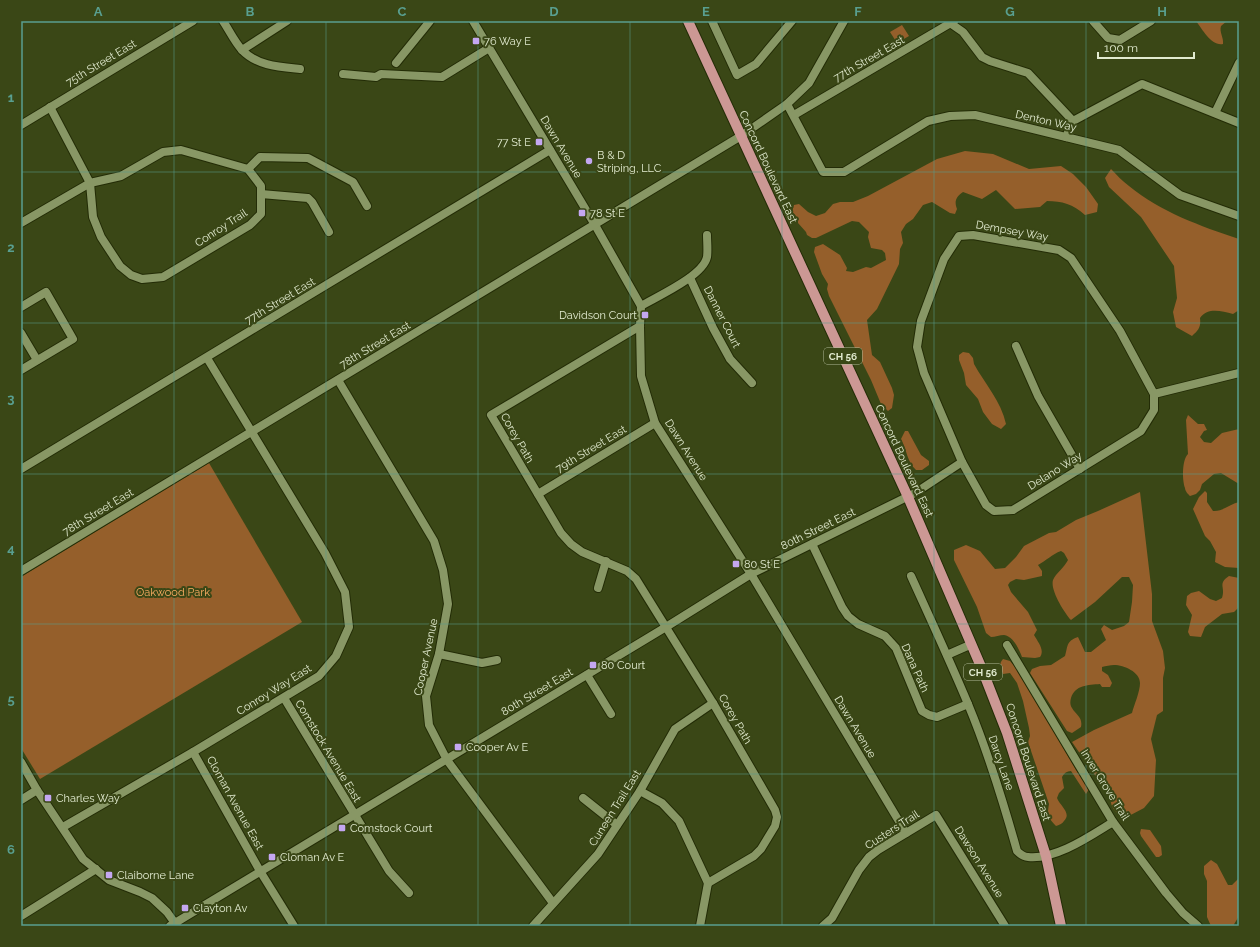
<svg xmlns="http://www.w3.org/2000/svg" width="1260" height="947" viewBox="0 0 1260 947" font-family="Raleway,sans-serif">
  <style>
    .green { fill: #955f2b }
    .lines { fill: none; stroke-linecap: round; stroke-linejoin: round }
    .minor-casing { stroke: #232c06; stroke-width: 10 }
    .major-casing { stroke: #232c06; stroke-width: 12 }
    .minor { stroke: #889765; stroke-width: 8 }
    .major { stroke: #cc9894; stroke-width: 10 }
    .grid { fill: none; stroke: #599f90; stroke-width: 1; stroke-opacity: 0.55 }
    .poi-dot { fill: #c4a7f1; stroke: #3a4716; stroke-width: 1.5 }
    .labels { text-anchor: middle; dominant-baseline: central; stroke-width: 4; stroke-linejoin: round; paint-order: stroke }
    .shield { fill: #3a4716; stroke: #b0ba98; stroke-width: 1 }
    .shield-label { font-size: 10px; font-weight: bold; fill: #e2ebd0 }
    .poi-label { font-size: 11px; fill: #e2ebd0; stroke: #3a4716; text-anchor: start }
    .street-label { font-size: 11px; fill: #e2ebd0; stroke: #3a4716 }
    .park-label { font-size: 11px; fill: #fbac63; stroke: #3a4716 }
    .neatline { fill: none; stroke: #599f90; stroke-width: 1.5 }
    .grid-label { font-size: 13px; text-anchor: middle; font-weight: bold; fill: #599f90 }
  </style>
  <rect width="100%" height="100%" fill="#3a4716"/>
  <g class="green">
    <path d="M1196 21H1227L1221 26C1219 32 1224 38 1223 44 1211 46 1203 30 1196 21Z"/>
    <polygon points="902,25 909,36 897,43 890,32"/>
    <path d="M965 151 993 154 1029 169 1061 166 1073 174 1086 187 1098 204 1097 212 1085 215C1073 204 1062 201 1047 201L1040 207 1015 209 996 190 982 199 963 192C956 197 954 201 957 209L955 214 950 213 932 202 923 205 913 219 906 224 901 232 903 243 900 249 899 264 877 309 867 320 872 355 880 362 892 388 894 395 892 408 888 411 881 404 871 380 829 296 827 289 828 284 822 274 814 252 815 247 823 244 840 255 847 268 846 271 853 272 866 267 871 268 886 260 885 253 882 250 871 248 868 237 869 232 859 222 852 221 816 238H812L807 235 806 232 798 223V218L792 212 794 205 799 204 808 212 816 216 825 213 833 204 840 202H853L868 196 937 159Z"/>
    <path d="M1111 169C1117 175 1122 181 1129 186 1161 212 1200 226 1239 239V310L1233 314C1221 311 1208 307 1200 318 1201 327 1199 330 1192 336L1176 327 1173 312 1177 298 1174 266 1141 217 1109 187 1105 178Z"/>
    <path d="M963 352 969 353 973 358 974 364C985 384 1001 401 1006 424L1001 429 992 424 983 412 978 399 966 385 964 373 959 360V355Z"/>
    <path d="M1188 415 1198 424H1204L1207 430 1204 431 1200 437 1204 442 1211 443 1222 433 1239 429V484L1221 473 1214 474 1202 484 1200 490 1196 494 1190 496C1188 494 1185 491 1185 488 1182 479 1182 460 1188 454L1186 420Z"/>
    <path d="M905 431H908L921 455 929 461V465L922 470H916C907 462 907 450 901 439Z"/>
    <polygon points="209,463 302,622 40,779 21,748 21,577"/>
    <path d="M1205 491 1207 493V502L1213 511C1222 512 1230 504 1239 502V568L1225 567 1215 562 1216 552 1210 541 1205 536 1193 509 1199 497Z"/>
    <path d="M1140 492 1152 594V621L1163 651 1165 668 1163 678V711L1157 715 1151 739 1156 760 1154 796 1144 808 1125 818C1115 813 1111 808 1110 797L1072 742 1094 730 1132 713C1134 705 1140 692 1140 683 1140 672 1124 665 1114 665 1110 665 1106 666 1102 667V671L1108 675 1112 683 1110 687H1102L1100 684C1088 685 1075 685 1071 698 1070 702 1070 705 1072 708 1076 715 1083 717 1081 727L1072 733 1067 731 1030 673 1032 669 1040 666 1051 665 1065 656C1068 646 1066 641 1078 637L1085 652H1091L1106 640 1101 629 1104 625 1112 630 1124 626 1129 622 1132 602 1133 585 1129 577H1122L1095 602 1071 620C1064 612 1050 590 1053 580 1056 573 1064 568 1068 560L1064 553 1061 551C1052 554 1046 561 1038 565L1042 571V576L1024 580 1016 579 1010 582 1008 585 1011 592 1028 612 1037 630 1034 635C1038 642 1045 650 1040 657L1035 658 1022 657C1019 649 1013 636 1004 635 1000 635 995 637 991 637L986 633 977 607 954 560V550L966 545 980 551 995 569 1005 568 1016 557 1024 546 1049 533 1056 532 1076 520 1098 511Z"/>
    <path d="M1229 576 1239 578V607L1234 612 1222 614 1205 627 1201 637 1190 636 1188 632 1192 615 1186 605 1187 596 1191 593 1199 591 1210 599 1216 601 1222 598C1226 587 1217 584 1229 576Z"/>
    <path d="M1003 659 1010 661 1020 673 1076 770 1089 789 1086 794 1071 771C1067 771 1064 773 1062 777L1064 788 1059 793 1057 798C1060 806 1072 813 1064 821 1062 824 1059 825 1056 826 1047 816 1047 817 1049 804L1028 742 1030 736 1029 728 1023 701 1017 683 1010 673 1003 674C1001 668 998 665 1003 659Z"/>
    <polygon points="1141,829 1150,830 1161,846 1162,855 1159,857 1156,857 1141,836 1140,833"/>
    <polygon points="1211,860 1217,864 1228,885 1232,885 1239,878 1239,916 1233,926 1211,926 1207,917 1207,881 1204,874 1204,866"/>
  </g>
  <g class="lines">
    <g class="minor-casing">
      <g id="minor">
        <path d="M223 21C229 30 234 41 242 50 257 66 280 67 300 69"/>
        <polyline points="473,21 595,225 641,306 640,326 641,376 655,423 751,574 906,833"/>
        <polyline points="712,21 737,75 756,64 792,21"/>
        <polyline points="1093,21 1108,38 1120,40 1151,21"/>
        <polyline points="950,23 963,32 982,57 990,61 1028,73 1073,121"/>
        <polyline points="242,50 287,21"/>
        <polyline points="396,63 430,21"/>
        <polyline points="343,74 376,77 381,74 442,77 489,48"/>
        <polyline points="787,104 823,172 844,172 928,121 950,116 975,115 1119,150 1180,195 1239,216"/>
        <polyline points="1215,113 1239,63"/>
        <polyline points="794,115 954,21"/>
        <polyline points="21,125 193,21"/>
        <polyline points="1066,137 1073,121 1142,84 1239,123"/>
        <polyline points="248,169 260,157 308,158 353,182 367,206"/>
        <polyline points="261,194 308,198 312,202 329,232"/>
        <polyline points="21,223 90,183 121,176 163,152 181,150 248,169 261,186 261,214 250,225 163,277 142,279 131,275 120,266 101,237 93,217 90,183 50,107"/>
        <polygon points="973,235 1059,250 1071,258 1120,331 1154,394 1154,410 1141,431 1013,510 994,511 986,505 962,462 924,373 917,347 921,321 944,259 959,236"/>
        <polyline points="690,278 713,328 730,359 752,383"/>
        <path d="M641 306C658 296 703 276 707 257 708 250 707 242 707 235"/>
        <polyline points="21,307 46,292 73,339 21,370"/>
        <polyline points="640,326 491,415 561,533 571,544 582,552 627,571 636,579 713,703 775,810 777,817 775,826 761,849 754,856 708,883"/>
        <polyline points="21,333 37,360"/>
        <polyline points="1016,346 1038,396 1080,469"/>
        <polyline points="338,380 434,541 443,570 448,604 439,654 426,696 429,725 447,760 553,903"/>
        <polyline points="1154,394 1239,373"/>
        <polyline points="21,469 550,150"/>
        <polyline points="538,494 655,423"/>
        <polyline points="812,544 842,607 848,616 858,624 885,636 896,648 922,711 929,715 937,717 968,704"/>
        <polyline points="21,571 741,136 787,104 809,83 844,21"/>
        <path d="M911 576C930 618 950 661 968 704 988 752 1003 801 1017 851 1020 854 1023 857 1028 857 1056 860 1090 836 1113 822"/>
        <polyline points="598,588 606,561"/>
        <polyline points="1007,645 1113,822 1166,893 1183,913 1198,926"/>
        <polyline points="439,654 482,663 497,660"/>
        <polyline points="947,655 972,644"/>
        <polyline points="587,675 611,714"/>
        <polyline points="284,698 389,871 409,893"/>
        <polyline points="193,752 260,871 294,926"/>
        <polyline points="21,762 37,790 83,859 109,880 140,892 152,898 167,912 177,926"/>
        <polyline points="640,791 662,803 679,821 708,883 700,926"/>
        <polyline points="583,798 617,825"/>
        <polyline points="21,800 37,790"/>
        <polyline points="63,827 193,752 319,676 336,656 349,627 345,592 325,553 207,358"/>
        <polyline points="21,916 96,869"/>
        <polyline points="170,926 666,627 751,574 915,493 962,462"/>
        <polyline points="533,926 598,854 640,791 675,729 713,703"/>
        <polyline points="823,926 832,918 859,870 869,857 878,850 936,815 1005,926"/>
      </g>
    </g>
    <g class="major-casing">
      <polyline id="major" points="688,21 908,497 982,669 1007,733 1046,856 1061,926"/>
    </g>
    <use href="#minor" class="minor"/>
    <use href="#major" class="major"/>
  </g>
  <path class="grid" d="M174 21V926M326 21V926M478 21V926M630 21V926M782 21V926M934 21V926M1086 21V926M21 172H1239M21 323H1239M21 474H1239M21 624H1239M21 774H1239"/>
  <g class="poi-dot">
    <rect x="472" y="37" width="8" height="8" rx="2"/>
    <rect x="535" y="138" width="8" height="8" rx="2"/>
    <circle cx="589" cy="161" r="4"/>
    <rect x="578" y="209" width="8" height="8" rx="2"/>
    <rect x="641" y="311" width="8" height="8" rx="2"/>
    <rect x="732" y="560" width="8" height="8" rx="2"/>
    <rect x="589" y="661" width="8" height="8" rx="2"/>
    <rect x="454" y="743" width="8" height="8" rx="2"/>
    <rect x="44" y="794" width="8" height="8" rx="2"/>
    <rect x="338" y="824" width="8" height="8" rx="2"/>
    <rect x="268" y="853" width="8" height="8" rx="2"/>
    <rect x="105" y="871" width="8" height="8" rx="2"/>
    <rect x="181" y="904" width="8" height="8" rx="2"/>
  </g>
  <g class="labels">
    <g class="shield">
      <rect x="824" y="348" width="38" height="16" rx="3"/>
      <rect x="964" y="664" width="38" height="16" rx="3"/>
    </g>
    <g class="shield-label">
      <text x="843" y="356">CH 56</text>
      <text x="983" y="672">CH 56</text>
    </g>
    <g class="poi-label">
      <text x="484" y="41">76 Way E</text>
      <text x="531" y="142" text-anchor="end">77 St E</text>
      <text x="597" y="155">B &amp; D<tspan x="597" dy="13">Striping, LLC</tspan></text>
      <text x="590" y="213">78 St E</text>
      <text x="637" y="315" text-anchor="end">Davidson Court</text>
      <text x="744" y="564">80 St E</text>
      <text x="601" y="665">80 Court</text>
      <text x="466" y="747">Cooper Av E</text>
      <text x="56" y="798">Charles Way</text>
      <text x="350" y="828">Comstock Court</text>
      <text x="280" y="857">Cloman Av E</text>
      <text x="117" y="875">Claiborne Lane</text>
      <text x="193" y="908">Clayton Av</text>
    </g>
    <g class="street-label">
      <text transform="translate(869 59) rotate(-30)">77th Street East</text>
      <text transform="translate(101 63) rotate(-31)">75th Street East</text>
      <text transform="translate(1046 121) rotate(13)">Denton Way</text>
      <text transform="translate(561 147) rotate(59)">Dawn Avenue</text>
      <text transform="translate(768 167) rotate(65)">Concord Boulevard East</text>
      <text transform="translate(221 228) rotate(-33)">Conroy Trail</text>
      <text transform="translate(1012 231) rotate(10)">Dempsey Way</text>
      <text transform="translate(280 301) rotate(-31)">77th Street East</text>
      <text transform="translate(722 317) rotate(63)">Danner Court</text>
      <text transform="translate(375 345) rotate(-31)">78th Street East</text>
      <text transform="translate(517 438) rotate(60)">Corey Path</text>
      <text transform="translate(591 449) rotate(-31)">79th Street East</text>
      <text transform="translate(686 450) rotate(58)">Dawn Avenue</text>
      <text transform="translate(904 461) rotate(65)">Concord Boulevard East</text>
      <text transform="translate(1055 471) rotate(-32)">Delano Way</text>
      <text transform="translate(98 512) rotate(-31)">78th Street East</text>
      <text transform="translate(818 529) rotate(-26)">80th Street East</text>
      <text transform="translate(426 657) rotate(-78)">Cooper Avenue</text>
      <text transform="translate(915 668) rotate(66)">Dana Path</text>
      <text transform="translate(274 690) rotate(-32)">Conroy Way East</text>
      <text transform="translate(537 692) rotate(-31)">80th Street East</text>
      <text transform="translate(735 719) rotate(60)">Corey Path</text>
      <text transform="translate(855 727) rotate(59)">Dawn Avenue</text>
      <text transform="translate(328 751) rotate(59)">Comstock Avenue East</text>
      <text transform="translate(1028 762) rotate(72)">Concord Boulevard East</text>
      <text transform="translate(1001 763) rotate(71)">Darcy Lane</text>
      <text transform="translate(1105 785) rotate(58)">Inver Grove Trail</text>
      <text transform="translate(235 803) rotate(61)">Cloman Avenue East</text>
      <text transform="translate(615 808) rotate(-58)">Cuneen Trail East</text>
      <text transform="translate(892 830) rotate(-33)">Custers Trail</text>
      <text transform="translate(979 862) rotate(58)">Dawson Avenue</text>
    </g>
    <g class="park-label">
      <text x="173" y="592">Oakwood Park</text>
    </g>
  </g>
  <rect width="1260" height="947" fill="none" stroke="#3a4716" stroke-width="44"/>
  <path d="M1098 52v6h96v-6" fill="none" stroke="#e2ebd0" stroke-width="2"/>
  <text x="1104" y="52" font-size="12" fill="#e2ebd0" stroke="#3a4716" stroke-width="3" paint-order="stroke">100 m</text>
  <rect x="22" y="22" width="1216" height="903" class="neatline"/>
  <g class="grid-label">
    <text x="98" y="16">A</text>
    <text x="250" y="16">B</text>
    <text x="402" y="16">C</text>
    <text x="554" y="16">D</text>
    <text x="706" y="16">E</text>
    <text x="858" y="16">F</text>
    <text x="1010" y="16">G</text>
    <text x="1162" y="16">H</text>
    <text x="11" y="102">1</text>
    <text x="11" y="252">2</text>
    <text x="11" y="403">3</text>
    <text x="11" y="553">4</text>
    <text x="11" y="704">5</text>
    <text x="11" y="854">6</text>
  </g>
</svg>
